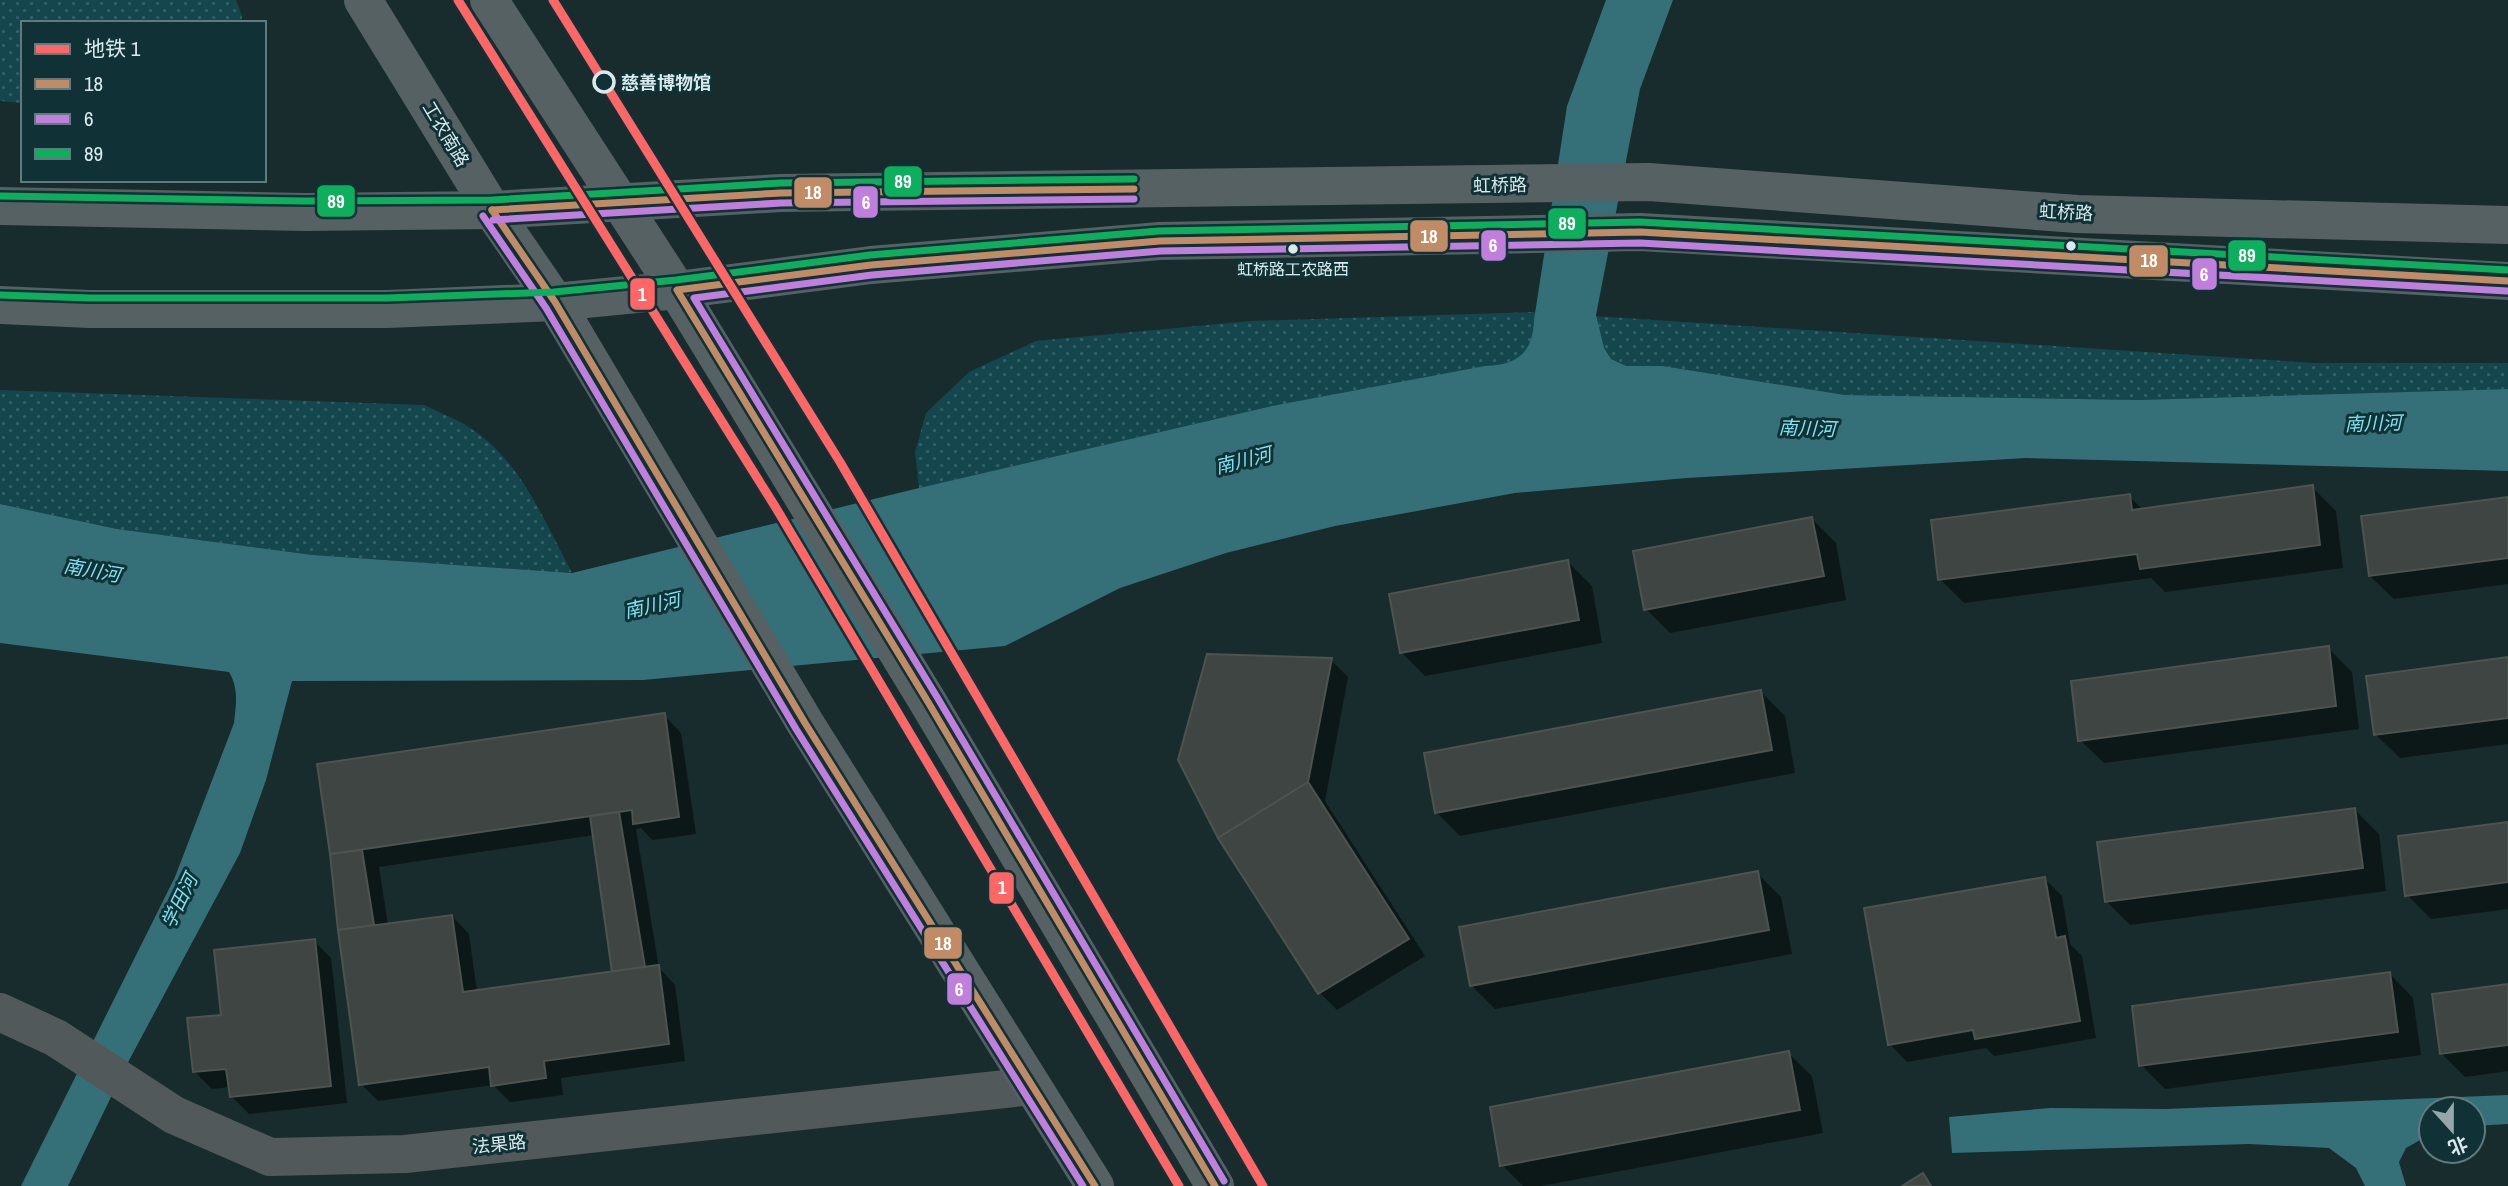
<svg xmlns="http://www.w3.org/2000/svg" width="2508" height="1186" viewBox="0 0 2508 1186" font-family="'Archivo Narrow','Noto Sans SC',sans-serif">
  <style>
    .grass { fill: url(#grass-dots) }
    .water { fill: #357078 }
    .shadow { fill: #0007; fill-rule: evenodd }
    .building { fill: #3e4542; stroke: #4d534f; stroke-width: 2 }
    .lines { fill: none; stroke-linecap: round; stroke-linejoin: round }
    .minor { stroke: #52595a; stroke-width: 38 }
    .major { stroke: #566163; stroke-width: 38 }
    .bus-1-casing { stroke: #103135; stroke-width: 12 }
    .bus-2-casing { stroke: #103135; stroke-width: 12 }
    .bus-3-casing { stroke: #103135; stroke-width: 12 }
    .bus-1 { stroke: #c18c65; stroke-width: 7 }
    .bus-2 { stroke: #c07fdc; stroke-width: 7 }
    .bus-3 { stroke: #0daf5c; stroke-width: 7 }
    .metro-1-casing { stroke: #103135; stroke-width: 14 }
    .metro-1 { stroke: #f66; stroke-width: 9 }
    .stop-dot { fill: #103135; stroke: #d8eaed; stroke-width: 3.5 }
    .bus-dot { fill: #d8eaed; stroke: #103135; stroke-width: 2.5 }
    .labels { text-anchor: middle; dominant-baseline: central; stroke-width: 6; stroke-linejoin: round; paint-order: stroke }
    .bus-label { font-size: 16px; fill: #d8eaed; stroke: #103135 }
    .stop-label { font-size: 18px; font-weight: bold; fill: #d8eaed; stroke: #103135; text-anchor: start }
    .street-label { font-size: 18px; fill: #d8eaed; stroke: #103135 }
    .water-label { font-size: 19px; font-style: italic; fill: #7fe3f0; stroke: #103135 }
    .line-badge { stroke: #103135; stroke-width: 2.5 }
    .badge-label { font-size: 19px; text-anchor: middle; font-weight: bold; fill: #fff }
  </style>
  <defs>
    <pattern id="grass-dots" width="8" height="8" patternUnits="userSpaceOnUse" patternTransform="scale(1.75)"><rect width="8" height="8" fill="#14474d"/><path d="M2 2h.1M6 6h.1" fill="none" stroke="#356267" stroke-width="1.8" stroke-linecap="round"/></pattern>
  </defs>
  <rect width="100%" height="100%" fill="#182b2d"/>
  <g class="grass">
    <polygon points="0,0 236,0 242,16 241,23 23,23 23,103 0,101"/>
    <polygon points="1533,312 2314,363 2508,363 2508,389 2139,400 1845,395 1663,366 1272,406 919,488 915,452 926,413 969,372 1036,341 1251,321"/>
    <path d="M0 390 424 405C438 412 454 418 467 426 520 458 544 521 572 573L313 555 117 529 0 504Z"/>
  </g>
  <g class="water">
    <path d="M1606 0H1673L1640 89 1596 315 1604 348 1611 359 1626 366H1663L1845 395 2139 400 2508 389V471L2026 458 1687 478 1515 493 1335 526 1226 553 1120 588 1005 646 643 680 292 681 266 780 240 853 126 1066 68 1186H21L175 877 234 723C236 704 239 689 229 672L0 643V504L117 529 313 555 572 573 919 488 1272 406 1485 366C1517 365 1533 353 1534 320L1567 106Z"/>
    <polygon points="2508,1095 2508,1124 2473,1126 2473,1109 2431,1109 2431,1134 2406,1148 2399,1162 2406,1186 2365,1186 2356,1168 2329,1148 2249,1144 1952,1153 1949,1117 2050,1108 2165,1109"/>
  </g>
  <g class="shadow">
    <polygon points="2312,487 2336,511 2343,568 2165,592 2151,578 1964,603 1940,579 2129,496 2143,510"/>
    <polygon points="2508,499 2508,584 2394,599 2370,576"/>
    <polygon points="1812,519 1836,543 1846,600 1670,633 1646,609"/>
    <polygon points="1568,562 1592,586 1602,643 1425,676 1401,652"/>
    <polygon points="2328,648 2352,672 2359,729 2104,763 2080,740"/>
    <polygon points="2508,659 2508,744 2400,758 2376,735"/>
    <polygon points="1331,660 1348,677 1325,801 1425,956 1337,1010 1320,993 1180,760"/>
    <polygon points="1761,692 1785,716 1795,773 1460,836 1436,812"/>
    <path d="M664 715 681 733 696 834 652 840 641 828 636 829 659 968 675 985 685 1061 561 1078 563 1095 510 1102 493 1085 378 1101 361 1084 319 765ZM594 835 614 973 477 992 469 934 452 916 388 925 379 867Z"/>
    <polygon points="2355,810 2379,834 2386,891 2130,925 2106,901"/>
    <polygon points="2508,823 2508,909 2431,919 2407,895"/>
    <polygon points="1757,873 1781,897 1792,954 1495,1009 1471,985"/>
    <polygon points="2045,879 2062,896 2070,944 2082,956 2096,1038 1994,1056 1986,1048 1907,1062 1890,1044"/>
    <polygon points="314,941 331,958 347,1103 249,1114 231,1096 230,1087 212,1089 195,1072 223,1016"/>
    <polygon points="2390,974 2413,998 2421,1055 2165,1089 2141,1065"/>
    <polygon points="2508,986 2508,1071 2465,1077 2441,1053"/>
    <polygon points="1788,1053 1812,1076 1823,1133 1541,1186 1523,1186 1502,1165"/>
  </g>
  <g class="building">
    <polygon points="2313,485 2320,545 2140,569 2137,554 1938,580 1931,520 2130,494 2132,510"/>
    <polygon points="2508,497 2508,558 2369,576 2361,516"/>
    <polygon points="1812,517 1824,576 1644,610 1633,551"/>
    <polygon points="1568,560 1579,620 1400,653 1389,594"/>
    <polygon points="2329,646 2336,706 2078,741 2071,681"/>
    <polygon points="1207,654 1332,658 1308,782 1218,838 1178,760"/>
    <polygon points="2508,657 2508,718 2374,735 2366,676"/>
    <polygon points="1761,690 1772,750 1435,813 1424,753"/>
    <polygon points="665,713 679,817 633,824 632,810 330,854 317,764"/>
    <polygon points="1308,782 1409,939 1318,994 1218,838"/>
    <polygon points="2355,808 2363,868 2105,902 2097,842"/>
    <polygon points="619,812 645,967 612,972 590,816"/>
    <polygon points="2508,822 2508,882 2405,896 2398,836"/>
    <polygon points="362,850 374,925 338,930 330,854"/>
    <polygon points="1758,871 1769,930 1470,986 1459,927"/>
    <polygon points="2045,877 2056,938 2065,936 2080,1021 1975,1039 1973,1030 1888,1045 1864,908"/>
    <polygon points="452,915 463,992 659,965 669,1044 544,1061 546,1078 491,1086 489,1067 359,1085 338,930"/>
    <polygon points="315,939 331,1086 230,1097 226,1069 193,1072 187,1018 221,1015 214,950"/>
    <polygon points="2390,972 2398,1032 2139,1066 2132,1006"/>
    <polygon points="2508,984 2508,1045 2440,1054 2432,994"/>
    <polygon points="1789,1051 1800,1110 1500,1166 1490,1107"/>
    <polygon points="1923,1173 1931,1186 1902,1186"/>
  </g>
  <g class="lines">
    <polyline class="minor" points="0,1012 56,1038 174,1115 270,1157 405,1154 1032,1086"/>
    <g class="major">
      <polyline points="363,0 492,210 555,302 805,723 1095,1186"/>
      <polyline points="489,0 677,290 928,702 1215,1186"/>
      <polyline points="0,206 305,212 492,210 781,193 1649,182 2077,214 2508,225"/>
      <polyline points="0,305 90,309 387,309 555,302 677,290 871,265 1160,241 1640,232 2508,281"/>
    </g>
    <g class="bus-1-casing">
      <g id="bus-1">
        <polyline points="492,210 781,193 1134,189"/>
        <polyline points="492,210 555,302 805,723 1095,1186"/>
        <polyline points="1215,1186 928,702 677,290 871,265 1160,241 1640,232 2508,281"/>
      </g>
    </g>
    <g class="bus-2-casing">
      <g id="bus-2">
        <polyline points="483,216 546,308 796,729 1083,1186"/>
        <polyline points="493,220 781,203 1134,199"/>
        <polyline points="1224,1181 937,697 694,298 872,275 1161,251 1640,243 2507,291"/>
      </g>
    </g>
    <g class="bus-3-casing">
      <g id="bus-3">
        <polyline points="0,196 305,201 492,200 781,183 1134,179"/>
        <polyline points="0,295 90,298 387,298 554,292 676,280 870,255 1159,231 1640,222 2508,270"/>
      </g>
    </g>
    <use href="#bus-1" class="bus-1"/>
    <use href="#bus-2" class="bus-2"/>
    <use href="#bus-3" class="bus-3"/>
    <g class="metro-1-casing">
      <g id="metro-1">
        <polyline points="458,0 776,508 1179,1186"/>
        <polyline points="553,0 840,462 1263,1186"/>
      </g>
    </g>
    <use href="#metro-1" class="metro-1"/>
  </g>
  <circle class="stop-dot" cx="604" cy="82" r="10"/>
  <g class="bus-dot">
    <circle cx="2071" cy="246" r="6"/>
    <circle cx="1293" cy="249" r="6"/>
  </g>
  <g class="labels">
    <g class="bus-label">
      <text x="1293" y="269">虹桥路工农路西</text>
    </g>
    <g class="stop-label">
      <text x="621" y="82">慈善博物馆</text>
    </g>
    <g class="street-label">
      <text transform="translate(446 134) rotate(59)">工农南路</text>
      <text transform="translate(1500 185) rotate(-1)">虹桥路</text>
      <text transform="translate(2066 212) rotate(3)">虹桥路</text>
      <text transform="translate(499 1144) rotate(-6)">法果路</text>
    </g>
    <g class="water-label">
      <text transform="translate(2373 423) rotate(-2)">南川河</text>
      <text transform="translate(1807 428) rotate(2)">南川河</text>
      <text transform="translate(1243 460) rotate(-14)">南川河</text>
      <text transform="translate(92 570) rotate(10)">南川河</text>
      <text transform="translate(652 605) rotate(-13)">南川河</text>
      <text transform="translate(179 901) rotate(-64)">学田河</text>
    </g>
  </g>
  <g class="line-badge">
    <rect x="883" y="165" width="40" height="33" rx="7" fill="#0daf5c"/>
    <rect x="793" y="176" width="40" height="33" rx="7" fill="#c18c65"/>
    <rect x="316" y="184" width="40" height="34" rx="7" fill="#0daf5c"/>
    <rect x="852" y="185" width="27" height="34" rx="7" fill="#c07fdc"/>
    <rect x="1547" y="207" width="40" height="33" rx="7" fill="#0daf5c"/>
    <rect x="1409" y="219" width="40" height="34" rx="7" fill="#c18c65"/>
    <rect x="1480" y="229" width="27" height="33" rx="7" fill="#c07fdc"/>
    <rect x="2227" y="239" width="40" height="33" rx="7" fill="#0daf5c"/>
    <rect x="2128" y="244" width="41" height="34" rx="7" fill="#c18c65"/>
    <rect x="2191" y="257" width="27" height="34" rx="7" fill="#c07fdc"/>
    <rect x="629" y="277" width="27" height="34" rx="7" fill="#f66"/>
    <rect x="988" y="871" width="27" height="34" rx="7" fill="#f66"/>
    <rect x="923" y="926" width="40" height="34" rx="7" fill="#c18c65"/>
    <rect x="946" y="972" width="27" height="34" rx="7" fill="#c07fdc"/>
  </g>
  <g class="badge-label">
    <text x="903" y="188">89</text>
    <text x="813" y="199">18</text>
    <text x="336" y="208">89</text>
    <text x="866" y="209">6</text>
    <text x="1567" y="230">89</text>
    <text x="1429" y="243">18</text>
    <text x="1493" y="252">6</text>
    <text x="2247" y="262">89</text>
    <text x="2149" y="267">18</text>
    <text x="2204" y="281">6</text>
    <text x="642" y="301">1</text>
    <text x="1002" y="894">1</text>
    <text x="943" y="950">18</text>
    <text x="959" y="996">6</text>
  </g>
  <rect x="21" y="21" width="245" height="161" fill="#103135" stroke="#607b7f" stroke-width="2"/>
  <rect x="35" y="44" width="35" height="10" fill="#ff6666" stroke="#607b7f" stroke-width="2"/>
  <text x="84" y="56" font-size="21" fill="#d8eaed">地铁 1</text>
  <rect x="35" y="79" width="35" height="10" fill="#c18c65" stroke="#607b7f" stroke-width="2"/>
  <text x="84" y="91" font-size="21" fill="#d8eaed">18</text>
  <rect x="35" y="114" width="35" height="10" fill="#c07fdc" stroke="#607b7f" stroke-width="2"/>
  <text x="84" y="126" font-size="21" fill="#d8eaed">6</text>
  <rect x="35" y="149" width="35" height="10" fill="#0daf5c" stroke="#607b7f" stroke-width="2"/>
  <text x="84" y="161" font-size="21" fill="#d8eaed">89</text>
  <g transform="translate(2452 1130) rotate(159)"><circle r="33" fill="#103135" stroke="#607b7f" stroke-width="2"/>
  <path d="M0-5L12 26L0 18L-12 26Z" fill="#95a7aa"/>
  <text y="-10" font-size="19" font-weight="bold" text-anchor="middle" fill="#d8eaed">北</text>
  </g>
</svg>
